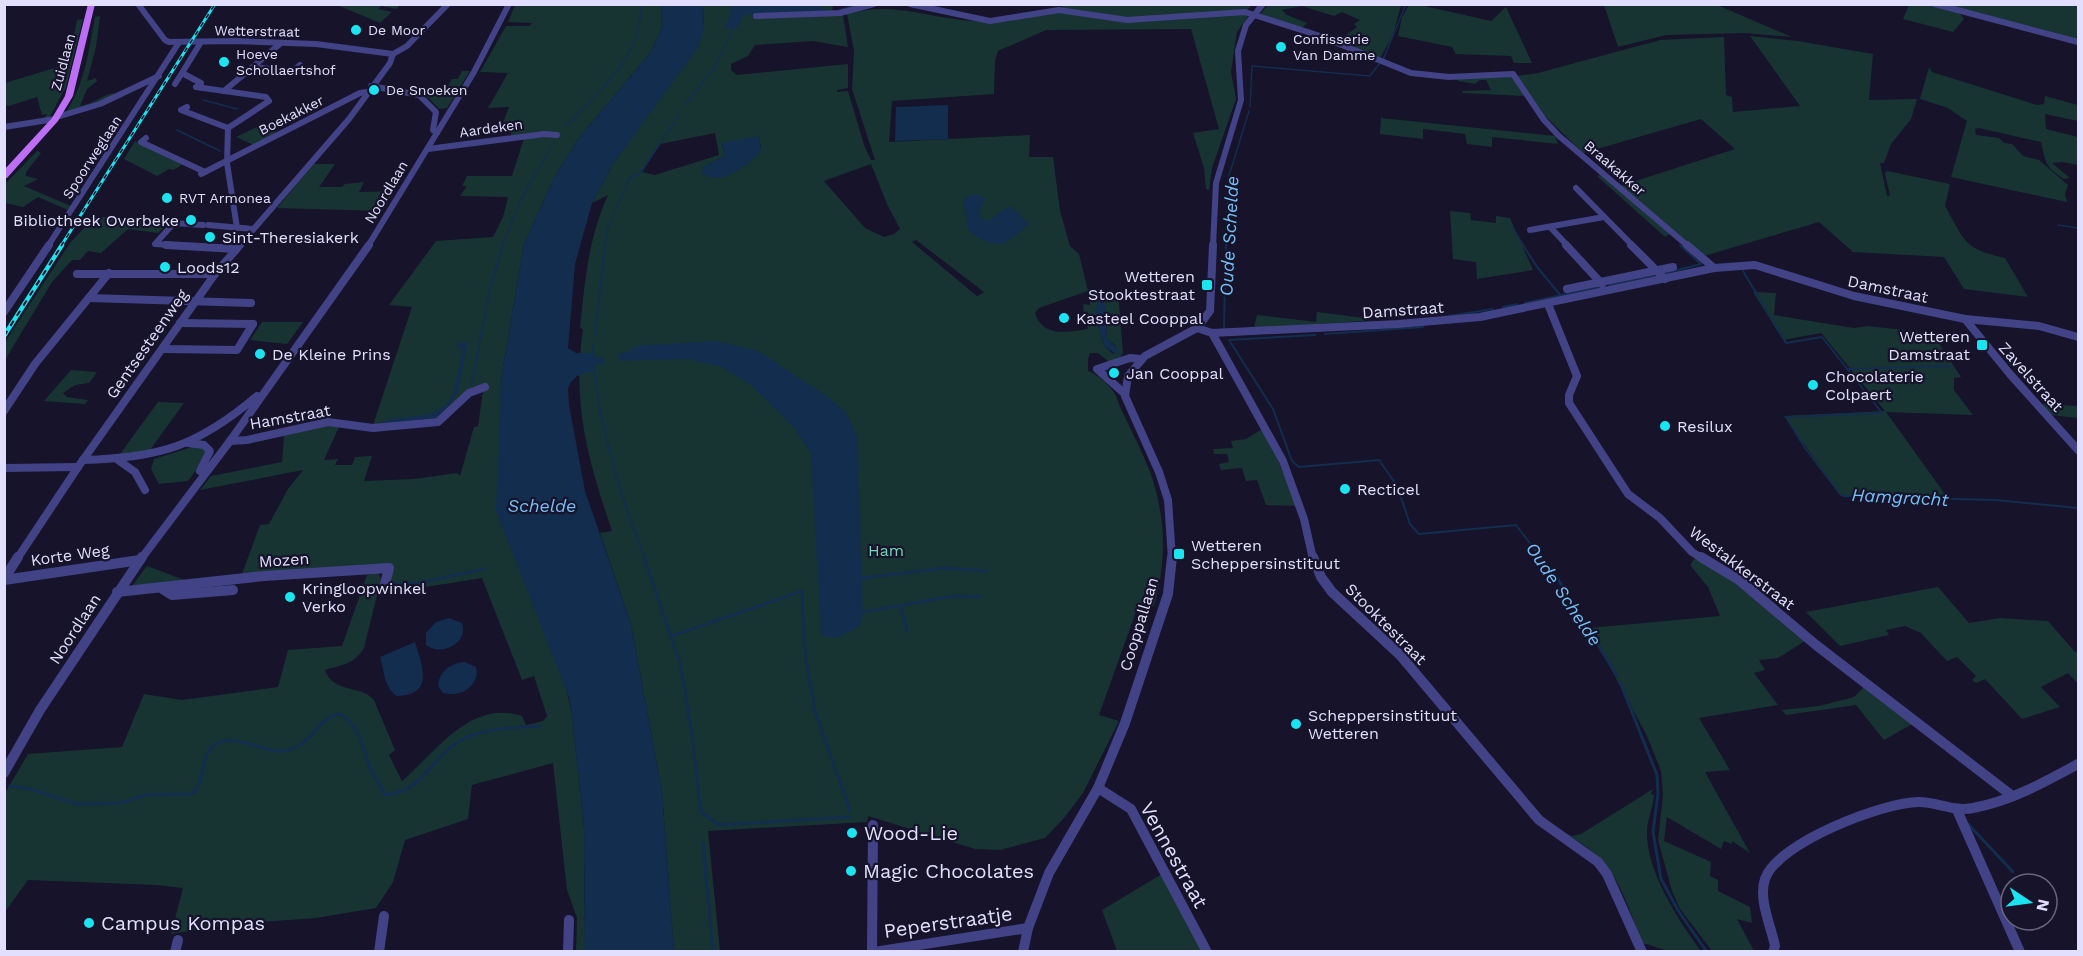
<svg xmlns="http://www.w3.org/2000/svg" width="2083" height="956" viewBox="0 0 2083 956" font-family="'Work Sans',sans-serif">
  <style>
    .green { fill: #173432; fill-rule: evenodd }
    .water { fill: #132d4f }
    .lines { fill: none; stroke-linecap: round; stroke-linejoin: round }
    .stream-far2 { stroke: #132d4f; stroke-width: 1.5 }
    .stream-far1 { stroke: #132d4f; stroke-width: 2 }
    .stream { stroke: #132d4f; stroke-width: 3 }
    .minor-far2 { stroke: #424386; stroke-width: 6 }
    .minor-far1 { stroke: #424386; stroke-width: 8 }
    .minor { stroke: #424386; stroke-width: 10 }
    .major { fill: #bc6ef5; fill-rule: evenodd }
    .rail-far1-casing { stroke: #19e4ef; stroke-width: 3 }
    .rail-casing { stroke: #19e4ef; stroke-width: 4.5 }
    .rail-far1 { stroke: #16132b; stroke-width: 1.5; stroke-dasharray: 5; stroke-linecap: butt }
    .rail { stroke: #16132b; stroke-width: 2; stroke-dasharray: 6; stroke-linecap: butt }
    .poi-dot { fill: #19e4ef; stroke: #16132b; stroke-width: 2 }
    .labels { text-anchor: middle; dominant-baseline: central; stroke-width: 4.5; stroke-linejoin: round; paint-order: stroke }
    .far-poi-label { font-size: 14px; fill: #e1dffd; stroke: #16132b; text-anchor: start }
    .far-street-label { font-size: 14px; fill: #e1dffd; stroke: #16132b }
    .poi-label { font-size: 16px; fill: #e1dffd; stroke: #16132b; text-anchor: start }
    .street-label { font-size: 16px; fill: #e1dffd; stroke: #16132b }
    .park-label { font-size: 16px; fill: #6ed9b9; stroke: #16132b }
    .water-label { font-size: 18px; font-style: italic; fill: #74c0f5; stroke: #16132b }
    .near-poi-label { font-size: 20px; fill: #e1dffd; stroke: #16132b; text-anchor: start }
    .near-street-label { font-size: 20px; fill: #e1dffd; stroke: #16132b }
  </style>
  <rect width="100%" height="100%" fill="#16132b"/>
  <g class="green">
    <polygon points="1063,4 1252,5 1247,10 1137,19 1063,8"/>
    <polygon points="1931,4 1959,12 1964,19 1953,32 1903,19 1909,5"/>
    <polygon points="337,5 401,5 396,9 381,6 378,9 392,12 380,23"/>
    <path d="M515 5H661L662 27 651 52 578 139 554 178 524 244 501 379 572 715 584 830 585 951H576L577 918 567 890 553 763 472 785 468 819 405 840 393 882 376 908 316 918 234 924 171 934 183 888 157 885 28 880 5 912V793L28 754 122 747 144 694 182 700 278 687 288 650 342 646 367 575 376 573 379 574 381 579 364 648C355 664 341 665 325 670 333 694 360 684 374 700L395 750 389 755 402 781C436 752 470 699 522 716L526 725 543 721 547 716 534 676 522 680 482 578 382 594 389 569 242 574 260 525 269 524 288 489 303 470 200 490 211 476 282 462 284 435 327 426 339 427 324 460 338 459 335 465H352L355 457 372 456 364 481 414 479 457 473 460 476 474 427 478 426 484 384C464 391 454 400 441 416L373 425 412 307 389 305 436 241 493 237 503 217 508 197 460 196 467 186H462L467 176H512L524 138 511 136V127L501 128 509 107 488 108 508 73 480 72 506 26H529L532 23 508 22Z"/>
    <path d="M703 5H833L832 14 843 15 848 47 813 41 755 45 748 56 731 64V70L737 75 848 64V88L837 90V92L848 91 864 145 871 160H875L852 89 854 51 847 14C894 0 930 19 976 21 1002 22 1028 14 1054 12 1076 10 1099 21 1122 21 1164 20 1206 11 1249 15L1237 32 1231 72 1236 99 1212 168 1209 190 1206 189 1204 168 1193 133 1219 129 1191 29 1046 30 998 51 995 61 994 94 892 101 889 142 1030 135 1029 157H1053L1060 211 1070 246 1079 254 1088 291 1039 308 1035 313C1043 338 1068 332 1088 329L1084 317 1083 304 1090 305V301L1098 294 1112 295 1119 303 1123 353 1120 358 1109 362 1098 353H1090L1088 359V371C1101 376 1116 390 1119 404 1129 427 1141 448 1150 472 1166 515 1167 562 1154 606H1138L1099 715 1119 721 1083 793 1064 818 1045 838 1000 850 975 849 868 816 867 822 708 831 720 951H674L662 792 631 624 600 533 612 531C588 459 572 406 583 329L580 328C585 281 588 239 608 195L592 203 613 164 704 28ZM715 133 719 155 655 175 642 172 660 144ZM759 137 761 147C746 162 727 186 703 174L705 166 725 156 722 144ZM871 164 887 204 900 229 894 234 884 237 865 228 824 181ZM916 240 984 292 983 293 977 296 912 242ZM1105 303 1107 339 1116 346 1113 354 1105 347 1095 317Z"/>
    <polygon points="1268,5 1401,5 1393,35 1379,60 1324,36 1327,33 1340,39 1357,27 1354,24 1360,20 1342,12 1334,16 1302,6 1282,10 1287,15 1307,23 1302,28 1260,14"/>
    <polygon points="1409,5 1420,5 1491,21 1506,7 1532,63 1514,63 1511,56 1456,54 1452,47 1398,36 1402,17"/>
    <polygon points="1604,5 1717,5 1792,37 1744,33 1666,35 1618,47"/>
    <polygon points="1937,5 2077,5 2078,42"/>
    <path d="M100 16 96 47 87 81 96 78 97 81 87 89 80 106C94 104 105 93 115 93L110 98 66 112C85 84 89 49 95 17Z"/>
    <polygon points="83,19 66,87 49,118 44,119 47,114 42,115 37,97 9,106 5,105 5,83 68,64 77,20"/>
    <path d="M1750 36 1798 41 1873 54 1869 100 1917 99 1911 119 1891 144 1884 163H1880L1887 196H1890L1885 173 1887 171 1950 184 1945 206C1966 242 1962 248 2005 258L2028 297 1964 289 1944 257 1853 252 1819 222 1704 256 1620 186 1735 149 1701 119 1583 153 1545 116 1517 76 1538 73 1660 40 1724 37 1726 95 1732 97 1733 112 1800 106Z"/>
    <path d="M1929 67 1932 72 2037 105 2044 104 2045 96 2078 105V121L2045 114 2046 129 2078 137V165L2062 162 2052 163 2070 178 2064 179C2044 166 2046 163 2041 142L1979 128 1975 129 1976 135 1999 138 2004 143 2012 144 2023 156 2039 160 2068 185 2065 194 2067 202 1951 177 1967 121 1948 108 1920 99Z"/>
    <polygon points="462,71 470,71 447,108 439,109 430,99 422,94 445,91 452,79 458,79"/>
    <polygon points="1511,75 1524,96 1462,93 1462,91 1491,90 1486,80 1480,80 1475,84 1458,81 1456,79"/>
    <polygon points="1381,118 1555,136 1558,144 1492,137 1492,147 1467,144 1465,134 1423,129 1423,139 1380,134"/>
    <polygon points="263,124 276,132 272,138 256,146 236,137"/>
    <polygon points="135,141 183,164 173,170 169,169 157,176 124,159"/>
    <polygon points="37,151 41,153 26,172 26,176 38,179 24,186 71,206 68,210 38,197 23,207 5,203 5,184"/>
    <polygon points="314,164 335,164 319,187 342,187 345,184 364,182 359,192 394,191 382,211 277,208"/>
    <polygon points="1601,175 1670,234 1665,237 1597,176"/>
    <polygon points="1450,211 1470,213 1471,220 1496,223 1496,216 1510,218 1533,270 1477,279 1476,262 1453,259"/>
    <polygon points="95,216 169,223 158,233 128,229 101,253 88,251 80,260 72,260 52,282 5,360 5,342 70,243"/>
    <polygon points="1753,292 1776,293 1774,315 1854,328 1868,326 1932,333 1961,377 1954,378 1954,390 1973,415 1886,412 1947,497 1841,496 1784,416 1885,411 1821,333 1783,340"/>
    <polygon points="1317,312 1364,318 1364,321 1254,328 1257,315 1316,322"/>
    <polygon points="262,322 303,322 287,344 250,340"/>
    <polygon points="71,370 97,372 89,383 75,385 63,393 67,397 88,400 85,404 44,401"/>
    <polygon points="158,402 184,403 150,450 120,454"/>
    <polygon points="2041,404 2078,406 2078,418 2051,415"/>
    <polygon points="1262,429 1277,458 1297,506 1266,505 1257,480 1246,481 1242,468 1221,470 1219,464 1229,462 1227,454 1214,454 1213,449 1233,448 1231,441 1246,439"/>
    <polygon points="192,447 201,447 205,450 206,457 188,481 159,484 151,469 154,459"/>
    <polygon points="1695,558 1727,575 1805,641 1778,658 1759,660 1765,670 1754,673 1778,705 1699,718 1730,770 1705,772 1750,853 1732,841 1732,844 1724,841 1721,849 1667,817 1664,841 1711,862 1710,876 1718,880 1718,891 1750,907 1752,923 1737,919 1754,951 1712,951 1680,909 1672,891 1658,840 1663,794 1661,771 1647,736 1589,628 1720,616 1708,587 1690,565"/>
    <polygon points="147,566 187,581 132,586"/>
    <polygon points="1938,587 1969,623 2000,618 2048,621 2075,652 2078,651 2078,684 2068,673 2041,687 2060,707 2022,719 1985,679 1976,683 1972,680 1976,676 1957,657 1947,661 1921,633 1905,626 1886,630 1889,635 1840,646 1806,612"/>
    <polygon points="1864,687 1912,724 1884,740 1856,705 1786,715 1782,710 1819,706 1854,697"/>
    <path d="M1653 789 1651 794 1654 795C1653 808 1647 820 1647 832 1646 871 1679 921 1701 951H1668L1643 943C1631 917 1623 884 1603 862 1593 850 1578 841 1565 833L1572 836 1581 834Z"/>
    <polygon points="1162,874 1202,951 1117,951 1102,910"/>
  </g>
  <g class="water">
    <polygon points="819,4 821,9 828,9 827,11 752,14 743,15 737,28 724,29 730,16 730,6"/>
    <polygon points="661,5 703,5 704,28 699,46 613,164 592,203 575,264 568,348 576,353 591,353 595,358 603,357 604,364 595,365 593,371 577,376 571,382 568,388 569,405 585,491 631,624 662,792 674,951 585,951 584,830 572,715 569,697 496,511 501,379 524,244 554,178 578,139 651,52 662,27"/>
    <polygon points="948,105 948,139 895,141 896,107"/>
    <path d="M759 136 761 151C748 165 719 189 701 172L705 166 725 156 722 143Z"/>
    <path d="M979 195 986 199 981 205 980 217 987 221 1010 206 1029 224C1005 245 998 252 969 231L963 203 967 196Z"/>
    <polygon points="1098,300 1105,303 1107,339 1118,349 1116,354 1105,347 1095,317"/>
    <polygon points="716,341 758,351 829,398 845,412 857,435 863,611 860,626 837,638 821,636 811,453 792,425 751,385 722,367 688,359 619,361 619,354 631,351 635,346"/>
    <path d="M468 342 458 392 441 416 438 418 379 424C390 418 400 418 411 417 458 412 454 391 462 351L456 344Z"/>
    <path d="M449 618 462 623C469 643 441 657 426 645V633L436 622Z"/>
    <path d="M415 642C422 665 435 695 397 696 384 688 384 670 380 657Z"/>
    <path d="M465 662 476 667 477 674C473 690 459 697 443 693L438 686C439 671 451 663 465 662Z"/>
  </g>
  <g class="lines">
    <g class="stream-far2">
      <polyline points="838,10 861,4"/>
      <polyline points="1383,60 1406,4"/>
      <polyline points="203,100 237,109"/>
      <polyline points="685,105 715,66 734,26"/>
      <polyline points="1250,107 1252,66 1370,76 1379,64"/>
      <path d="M566 126C599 92 643 55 641 4"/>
      <polyline points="177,130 220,151"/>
      <polyline points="2058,225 2078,228"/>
      <polyline points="1512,227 1524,246"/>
      <polyline points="502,246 520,201 554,142"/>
      <polyline points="605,246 608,227 629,179 641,172 680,114"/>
      <polyline points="1226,246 1228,179 1249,111"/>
    </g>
    <g class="stream-far1">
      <polyline points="1523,245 1537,267 1561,296"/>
      <polyline points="1743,271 1786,343 1822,337 1882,413 1786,417 1805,448 1840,494 1844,496 1996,500 2078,508"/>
      <polyline points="1666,273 1701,264 1680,245"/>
      <polyline points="1610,285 1655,275"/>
      <polyline points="1525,303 1599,287"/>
      <polyline points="1503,307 1517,304"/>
      <polyline points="1449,316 1493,309"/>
      <polyline points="1224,328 1226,245"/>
      <polyline points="1325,334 1423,327"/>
      <polyline points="1315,335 1229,340 1273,409 1292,461 1299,467 1379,460 1397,486 1410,524 1419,534 1516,525 1542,559"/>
      <polyline points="595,336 605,245"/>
      <polyline points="593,345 594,357"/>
      <path d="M594 368C601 435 621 496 645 559"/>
      <polyline points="1849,369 1951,366"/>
      <polyline points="471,387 490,289 503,245"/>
    </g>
    <g class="stream">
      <polyline points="644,557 680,663 691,727 701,812 719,825 850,817"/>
      <polyline points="1541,557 1556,576 1617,676"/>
      <polyline points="863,578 945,568 986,571"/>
      <polyline points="389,584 418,583 485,569"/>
      <polyline points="901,606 907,631"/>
      <polyline points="863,612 953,596 980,597"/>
      <polyline points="672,636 802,591 805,655 815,711 850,811"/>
      <polyline points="1620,682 1657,775 1658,794 1653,832 1661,879 1679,912 1707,952"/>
      <path d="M10 786 31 789 76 804 120 803 146 795 192 794C207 781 198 757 215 745 233 731 262 753 283 751 314 747 315 718 339 714 359 723 362 747 369 765 374 776 380 785 385 795 424 791 429 760 458 742 482 727 514 728 540 726"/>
      <polyline points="1968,824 2013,872"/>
      <polyline points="703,843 713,952"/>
    </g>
    <g class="minor-far2">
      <polyline points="138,4 165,40 169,42 235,41 316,44 393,54"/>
      <polyline points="910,4 990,21 1059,10 1127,20 1245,12 1317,35 1411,73 1449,77 1513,74 1544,120 1559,136 1688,246"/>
      <polyline points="1935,4 2078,42"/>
      <polyline points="756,16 840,13 874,4"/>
      <polyline points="201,42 182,73 201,83"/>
      <polyline points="393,54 407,46 448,4"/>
      <polyline points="255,67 292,72 300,65"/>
      <polyline points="175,84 182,73"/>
      <polyline points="199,85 196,87 266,97 269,101 228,128 227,163 237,228"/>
      <polyline points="371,86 419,95 436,112 433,130 437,133"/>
      <polyline points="224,91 281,43"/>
      <polyline points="187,107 181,110 228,128"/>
      <polyline points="57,117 100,104 159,76"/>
      <polyline points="4,127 55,119"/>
      <polyline points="146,138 141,142 205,172"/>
      <polyline points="428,149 544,134 557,135"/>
      <polyline points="201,174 360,93 367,92"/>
      <polyline points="1576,188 1633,246"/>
      <polyline points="208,225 253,229"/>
      <polyline points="1550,227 1568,246"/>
      <polyline points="1530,230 1604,217"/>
      <polyline points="48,246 178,44"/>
      <polyline points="191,246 155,244 174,223 203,225"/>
      <polyline points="239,246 349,119 390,63 393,54"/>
      <polyline points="368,246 474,72 509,4"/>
      <polyline points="1213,246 1216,183 1241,100 1238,51 1246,25 1263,4"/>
    </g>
    <g class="minor-far1">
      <polyline points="166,245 236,249"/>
      <polyline points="1566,245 1602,284"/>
      <polyline points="1631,245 1665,279"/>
      <polyline points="1687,245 1714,268"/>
      <polyline points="77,274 215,274"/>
      <polyline points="1567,289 1673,267"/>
      <polyline points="89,298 251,303"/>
      <polyline points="1548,304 1577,376 1569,395 1569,403 1628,494 1660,518 1692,552 1703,559"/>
      <polyline points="4,312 49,245"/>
      <polyline points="1965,319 2009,373 2078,450"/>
      <polyline points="180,323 253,324"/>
      <polyline points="1197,328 1212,333 1398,324 1480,317 1714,268 1755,265 1854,296 1965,319 2039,326 2078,337"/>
      <polyline points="1212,333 1283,461 1304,519 1313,559"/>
      <polyline points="163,349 237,350 253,324"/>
      <polyline points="1125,394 1097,369 1130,358 1141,359"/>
      <polyline points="4,411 35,364 109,273"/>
      <polyline points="230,441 247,440 328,422 373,428 438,422 469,393 485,387"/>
      <polyline points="188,443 204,445 210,451 200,471"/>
      <path d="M83 460C160 458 198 446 257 396"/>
      <polyline points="118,460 135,472 145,490"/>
      <polyline points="4,468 78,467"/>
      <polyline points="17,559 78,467 215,274 240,245"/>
      <polyline points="141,559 230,441 369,245"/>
      <polyline points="1172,559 1168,500 1159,472 1125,396 1128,376 1145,356 1197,328 1210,311 1213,245"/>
    </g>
    <g class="minor">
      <polyline points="1313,557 1321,577 1332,592 1400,655 1539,820 1598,862 1607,874 1642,952"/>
      <polyline points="1701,557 1739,580 1816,645 2011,795"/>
      <polyline points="4,579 18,557"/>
      <polyline points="4,580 140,560"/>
      <polyline points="161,588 172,595 233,590"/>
      <polyline points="117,592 264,576 389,568 384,588"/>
      <polyline points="4,773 40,710 142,557"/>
      <polyline points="1098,788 1131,809 1207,952"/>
      <polyline points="1957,810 2020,952"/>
      <polyline points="175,952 178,940"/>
      <polyline points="379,952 384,916"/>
      <polyline points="568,952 569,920"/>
      <polyline points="872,952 873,825"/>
      <polyline points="874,952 1028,928"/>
      <polyline points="1023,952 1028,928 1049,873 1098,788 1125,723 1168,594 1172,557"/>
      <path d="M1773 952 1775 946C1771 926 1758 899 1765 879 1777 843 1883 802 1919 802 1938 802 1954 812 1973 808 2011 801 2045 782 2078 764"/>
    </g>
    <polygon class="major" points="88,4 95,4 73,96 58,121 7,178 4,178 4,170 52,118 65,96"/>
    <g class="rail-far1-casing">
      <polyline id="rail-far1" points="61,246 215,4"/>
    </g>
    <g class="rail-casing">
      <polyline id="rail" points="4,336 62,245"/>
    </g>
    <use href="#rail-far1" class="rail-far1"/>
    <use href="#rail" class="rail"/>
  </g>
  <g class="poi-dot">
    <circle cx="356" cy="30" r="6"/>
    <circle cx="1281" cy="47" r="6"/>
    <circle cx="224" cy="62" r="6"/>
    <circle cx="374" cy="90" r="6"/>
    <circle cx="167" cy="198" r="6"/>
    <circle cx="191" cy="220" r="6"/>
    <circle cx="210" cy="237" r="6"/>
    <circle cx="165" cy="267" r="6"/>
    <rect x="1201" y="279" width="12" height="12" rx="3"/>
    <circle cx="1064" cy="318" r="6"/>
    <rect x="1976" y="339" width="12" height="12" rx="3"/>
    <circle cx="260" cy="354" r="6"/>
    <circle cx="1114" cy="373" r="6"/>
    <circle cx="1813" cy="385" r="6"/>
    <circle cx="1665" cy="426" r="6"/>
    <circle cx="1345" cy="489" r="6"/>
    <rect x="1173" y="548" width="12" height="12" rx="3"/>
    <circle cx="290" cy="597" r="6"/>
    <circle cx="1296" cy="724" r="6"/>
    <circle cx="852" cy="833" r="6"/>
    <circle cx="851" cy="871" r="6"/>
    <circle cx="89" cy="923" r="6"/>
  </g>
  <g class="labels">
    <g class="far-poi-label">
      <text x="368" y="30">De Moor</text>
      <text x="1293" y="39">Confisserie<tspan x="1293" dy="16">Van Damme</tspan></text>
      <text x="236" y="54">Hoeve<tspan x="236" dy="16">Schollaertshof</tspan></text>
      <text x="386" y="90">De Snoeken</text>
      <text x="179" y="198">RVT Armonea</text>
    </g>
    <g class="far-street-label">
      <text transform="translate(257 31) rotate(1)">Wetterstraat</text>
      <text transform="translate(63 62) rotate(-75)">Zuidlaan</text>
      <text transform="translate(291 115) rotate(-27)">Boekakker</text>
      <text transform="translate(491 128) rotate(-8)">Aardeken</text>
      <text transform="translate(92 157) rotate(-57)">Spoorweglaan</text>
      <text transform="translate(1615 168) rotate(41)">Braakakker</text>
      <text transform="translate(386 192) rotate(-59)">Noordlaan</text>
    </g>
    <g class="poi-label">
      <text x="179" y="220" text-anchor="end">Bibliotheek Overbeke</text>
      <text x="222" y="237">Sint-Theresiakerk</text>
      <text x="177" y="267">Loods12</text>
      <text x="1195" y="276" text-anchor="end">Wetteren<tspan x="1195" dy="18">Stooktestraat</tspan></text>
      <text x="1076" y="318">Kasteel Cooppal</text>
      <text x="1970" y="336" text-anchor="end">Wetteren<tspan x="1970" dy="18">Damstraat</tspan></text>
      <text x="272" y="354">De Kleine Prins</text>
      <text x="1126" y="373">Jan Cooppal</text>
      <text x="1825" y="376">Chocolaterie<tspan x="1825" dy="18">Colpaert</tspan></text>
      <text x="1677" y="426">Resilux</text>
      <text x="1357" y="489">Recticel</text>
      <text x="1191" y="545">Wetteren<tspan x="1191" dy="18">Scheppersinstituut</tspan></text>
      <text x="302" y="588">Kringloopwinkel<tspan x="302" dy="18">Verko</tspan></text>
      <text x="1308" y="715">Scheppersinstituut<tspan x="1308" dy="18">Wetteren</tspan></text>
    </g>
    <g class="street-label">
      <text transform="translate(1888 289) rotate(12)">Damstraat</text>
      <text transform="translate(1403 310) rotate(-4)">Damstraat</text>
      <text transform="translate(147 344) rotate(-55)">Gentsesteenweg</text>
      <text transform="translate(2031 377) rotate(48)">Zavelstraat</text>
      <text transform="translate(290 417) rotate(-10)">Hamstraat</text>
      <text transform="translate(70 555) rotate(-8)">Korte Weg</text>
      <text transform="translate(284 560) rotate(-4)">Mozen</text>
      <text transform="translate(1742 568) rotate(37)">Westakkerstraat</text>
      <text transform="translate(1139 624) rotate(-73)">Cooppallaan</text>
      <text transform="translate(1386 624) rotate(45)">Stooktestraat</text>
      <text transform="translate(75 629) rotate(-57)">Noordlaan</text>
    </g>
    <g class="park-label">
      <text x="886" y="550">Ham</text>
    </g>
    <g class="water-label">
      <text transform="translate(1229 236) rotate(-87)">Oude Schelde</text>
      <text transform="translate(1900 497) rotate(3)">Hamgracht</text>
      <text x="542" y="505">Schelde</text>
      <text transform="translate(1564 594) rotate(56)">Oude Schelde</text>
    </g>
    <g class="near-poi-label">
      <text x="864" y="833">Wood-Lie</text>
      <text x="863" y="871">Magic Chocolates</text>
      <text x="101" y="923">Campus Kompas</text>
    </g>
    <g class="near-street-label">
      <text transform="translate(1174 855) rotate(61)">Vennestraat</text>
      <text transform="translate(948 922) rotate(-8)">Peperstraatje</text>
    </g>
  </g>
  <rect width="2083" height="956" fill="none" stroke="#e1dffd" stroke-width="12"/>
  <g transform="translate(2029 902) rotate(103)"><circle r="28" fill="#16132b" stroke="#67657f" stroke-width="1.5"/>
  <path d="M0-4.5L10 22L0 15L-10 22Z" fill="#19e4ef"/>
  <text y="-9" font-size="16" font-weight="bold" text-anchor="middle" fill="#e1dffd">N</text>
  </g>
</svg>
